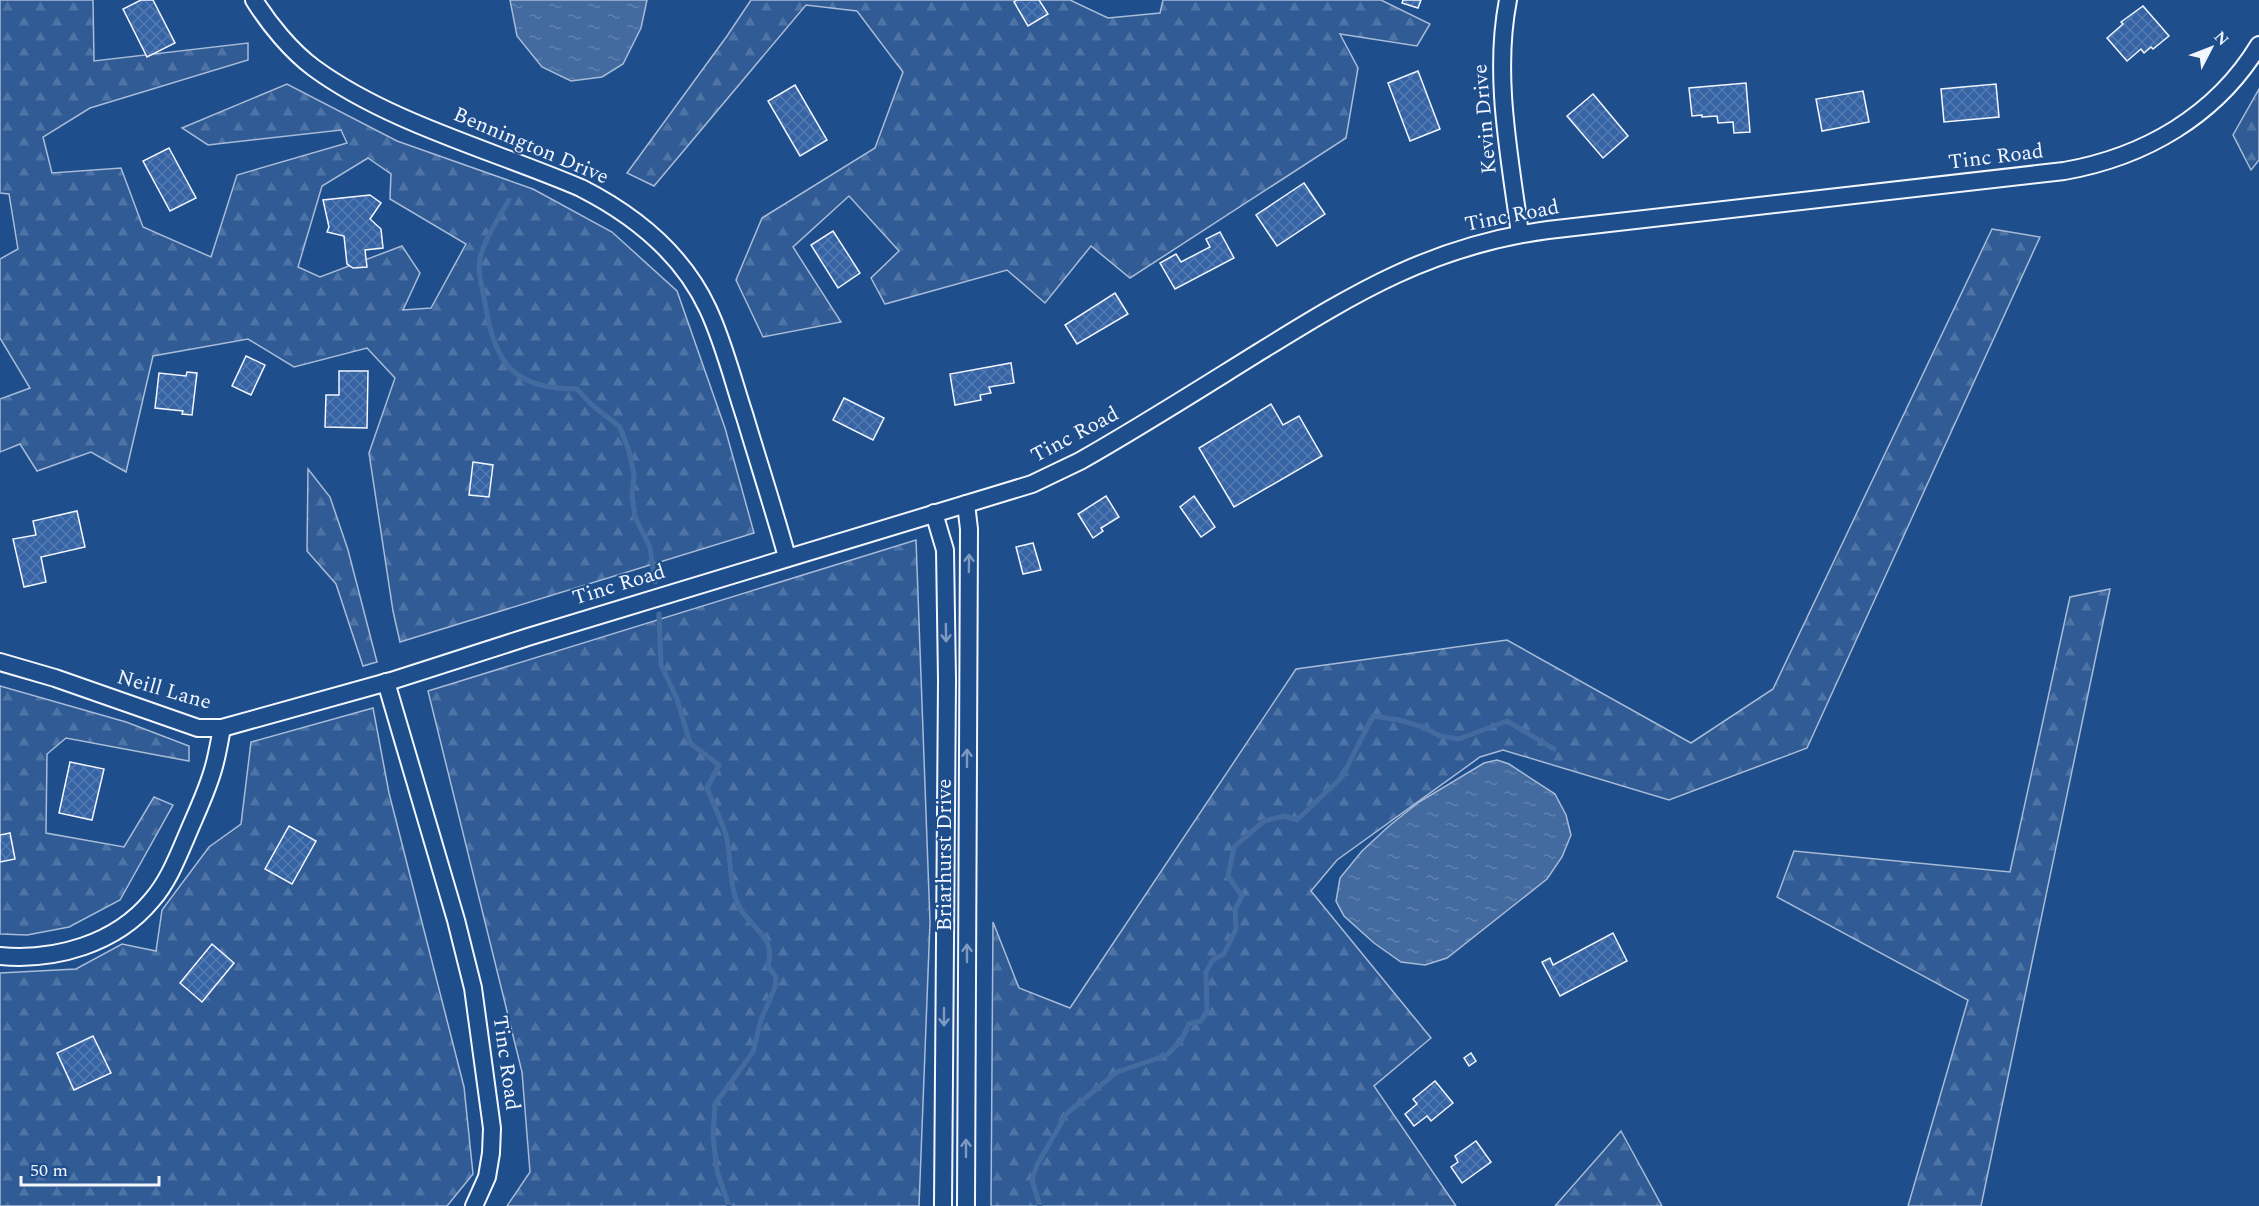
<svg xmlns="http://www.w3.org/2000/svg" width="2259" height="1206" viewBox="0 0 2259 1206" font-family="Spectral,serif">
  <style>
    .forest { fill: url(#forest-firs); stroke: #a8bbd7; stroke-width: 1.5; fill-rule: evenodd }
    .water { fill: url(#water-ripples); stroke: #a8bbd7; stroke-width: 1.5 }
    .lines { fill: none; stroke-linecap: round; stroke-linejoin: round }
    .stream { stroke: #446ba0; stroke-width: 5 }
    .building { fill: url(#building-cross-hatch); stroke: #f2f6ff; stroke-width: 1.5 }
    .street-casing { stroke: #f2f6ff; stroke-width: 20 }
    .street { stroke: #1f4e8c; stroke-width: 16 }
    .oneway { stroke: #7e9ac0 }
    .labels { text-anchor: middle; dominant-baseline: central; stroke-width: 4.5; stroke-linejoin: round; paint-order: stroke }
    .street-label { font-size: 21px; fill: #f2f6ff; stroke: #1f4e8c }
  </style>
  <defs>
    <pattern id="forest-firs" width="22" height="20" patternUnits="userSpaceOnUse" patternTransform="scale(1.5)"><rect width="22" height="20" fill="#305b95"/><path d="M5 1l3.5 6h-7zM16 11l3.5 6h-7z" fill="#4e73a5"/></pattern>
    <pattern id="water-ripples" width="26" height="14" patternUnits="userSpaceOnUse" patternTransform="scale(1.5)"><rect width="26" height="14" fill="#446ba0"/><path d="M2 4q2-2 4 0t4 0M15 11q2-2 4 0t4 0" fill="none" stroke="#5f81ae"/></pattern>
    <pattern id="building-cross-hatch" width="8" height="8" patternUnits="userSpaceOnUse" patternTransform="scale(1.5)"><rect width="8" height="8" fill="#3563a3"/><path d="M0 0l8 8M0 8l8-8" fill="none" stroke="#537ab1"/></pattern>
  </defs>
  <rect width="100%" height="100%" fill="#1f4e8c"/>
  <g class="forest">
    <path d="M0 0H93L94 61 248 43V60L90 108 43 137 52 173 121 168 143 227 211 257 237 175 347 143 341 130 208 145 182 128 287 84 397 141 533 189 612 232 677 291 725 428 754 533 400 642 393 611 369 453 395 378 367 348 294 367 248 339 153 356 126 472 91 452 37 471 20 444 0 452V399L30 388 0 338V259L18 249 9 194 0 193ZM368 158 391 174 390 199 466 244 431 308 403 310 420 273 402 246 320 277 298 267 322 186Z"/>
    <polygon points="751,0 1070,0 1108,18 1160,13 1163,0 1381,0 1430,24 1417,46 1340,34 1358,68 1346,138 1130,278 1091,246 1045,303 1007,270 885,304 871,278 899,251 849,196 793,247 841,322 763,337 736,280 762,218 875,148 903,72 857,11 806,5 654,186 627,173 727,36"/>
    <polygon points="2259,89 2259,160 2251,170 2233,135"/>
    <polygon points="1992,229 2040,237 1807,748 1669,800 1503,750 1480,757 1337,860 1311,891 1431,1038 1374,1086 1456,1206 991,1206 993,922 1019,988 1070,1008 1296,669 1507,640 1691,743 1773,689"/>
    <polygon points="308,469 330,497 348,550 377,662 363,666 336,584 307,551"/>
    <polygon points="916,540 930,922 919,1206 507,1206 530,1172 522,1072 428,691"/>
    <polygon points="2110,589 1981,1206 1908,1206 1968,1000 1777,897 1794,851 2010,872 2070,597"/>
    <polygon points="0,686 126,722 189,746 189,761 66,738 47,754 46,833 124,847 154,797 173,805 120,900 69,927 27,935 0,934"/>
    <polygon points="373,708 389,793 464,1087 473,1174 447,1206 0,1206 0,973 76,969 122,944 156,951 162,910 209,847 241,824 251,742"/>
    <polygon points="1621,1131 1662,1206 1555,1206"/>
  </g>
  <g class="water">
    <polygon points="510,0 647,0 641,28 623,64 602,77 571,81 542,67 517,36"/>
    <polygon points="1497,760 1509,764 1555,794 1566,815 1571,835 1562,857 1547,879 1447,958 1425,965 1401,962 1374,943 1344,916 1336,901 1340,878 1362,851 1389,826 1419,802 1484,763"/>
  </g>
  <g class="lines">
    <g class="stream">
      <path d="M509 200C499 218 485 238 480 258 477 274 483 288 485 303 495 364 513 389 577 389L592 405 620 427 629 451 634 475 632 495 635 517 650 547 655 582"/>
      <path d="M659 614 661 665 677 699 690 743 719 765 707 788C713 803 721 819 726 835 732 859 728 886 740 908 754 932 776 936 768 966L776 977 775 987 761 1020 753 1052 715 1104 713 1136 717 1171 729 1206"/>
      <polyline points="1040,1206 1032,1180 1037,1165 1067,1113 1117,1072 1167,1055 1182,1039 1189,1024 1201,1021 1207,1011 1206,972 1213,960 1224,954 1236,929 1235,909 1242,896 1228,876 1234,847 1264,821 1284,816 1297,820 1342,777 1373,716 1399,720 1423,727 1440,736 1459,739 1507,721 1554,749"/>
    </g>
  </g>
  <g class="building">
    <polygon points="141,0 153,0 175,43 147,57 123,9"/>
    <polygon points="1017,0 1039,0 1048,14 1028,26 1014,2"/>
    <polygon points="1403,0 1421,0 1418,8 1402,3"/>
    <polygon points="2143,6 2169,36 2153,49 2151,47 2144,53 2141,49 2127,61 2107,38 2123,24 2121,22"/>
    <polygon points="1418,71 1440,129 1410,141 1388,83"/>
    <polygon points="1746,83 1750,132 1734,133 1733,122 1718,123 1717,116 1702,117 1702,115 1692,116 1689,88"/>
    <polygon points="1996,84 1999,117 1944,122 1941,89"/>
    <polygon points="795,85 827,140 800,156 768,101"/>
    <polygon points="1863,91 1869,122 1822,131 1816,99"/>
    <polygon points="1593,94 1628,136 1603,158 1567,116"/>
    <polygon points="169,148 196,198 170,211 143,161"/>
    <polygon points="1304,183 1325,214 1277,246 1256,215"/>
    <polygon points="370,195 381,203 370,219 381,229 383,248 365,250 367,267 353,268 347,264 344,236 327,232 329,227 323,200"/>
    <polygon points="833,231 860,273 838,288 811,245"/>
    <polygon points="1220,232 1234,258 1175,289 1160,263 1176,254 1181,262 1210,247 1206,239"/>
    <polygon points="1115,293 1128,314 1077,344 1065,325"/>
    <polygon points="246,356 265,365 251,395 232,386"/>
    <polygon points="1011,363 1014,383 989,387 991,393 980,395 981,400 955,405 950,374"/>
    <polygon points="339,371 368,371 367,428 325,427 326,395 339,395"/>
    <polygon points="187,372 197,373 192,415 182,414 183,411 155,408 159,373 186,376"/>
    <polygon points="844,398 884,418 873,440 833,420"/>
    <polygon points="1271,404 1283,425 1299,416 1322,456 1234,507 1199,448"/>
    <polygon points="473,462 493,465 489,497 469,495"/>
    <polygon points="1106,496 1119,517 1101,528 1103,531 1093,538 1078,514"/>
    <polygon points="1194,496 1215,527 1201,537 1180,507"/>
    <polygon points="77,511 85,547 41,557 46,582 24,587 13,539 36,535 33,521"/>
    <polygon points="1033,543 1041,570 1023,574 1016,547"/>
    <polygon points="70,762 104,769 92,820 59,813"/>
    <polygon points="289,826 316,841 292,884 265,869"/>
    <polygon points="10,833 15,859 0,862 0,835"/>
    <polygon points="1613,933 1627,961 1560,996 1542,962 1550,958 1553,965"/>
    <polygon points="212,944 234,963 202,1002 180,983"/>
    <polygon points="93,1036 111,1073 74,1090 57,1053"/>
    <polygon points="1471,1053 1476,1061 1469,1066 1464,1058"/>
    <polygon points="1435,1081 1453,1103 1431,1121 1427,1116 1414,1126 1405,1114 1417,1104 1413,1099"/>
    <polygon points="1476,1141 1491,1162 1462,1183 1451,1167 1458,1162 1455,1156"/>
  </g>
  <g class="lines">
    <g class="street-casing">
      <g id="street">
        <path d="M254 0C269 24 291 51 314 68 389 123 495 151 581 188 634 215 682 253 708 309 724 343 733 381 745 417 759 464 774 510 787 557"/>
        <path d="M1508 0C1493 76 1510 158 1520 234"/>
        <polyline points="966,504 969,529 966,1206"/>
        <polyline points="934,513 945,550 947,680 943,1206"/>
        <path d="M0 662 55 678 198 728H222L391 681 528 637 1032 484 1080 461C1140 427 1198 390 1256 354 1355 293 1430 246 1548 230L2064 171C2144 157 2216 116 2259 45"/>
        <polyline points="386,682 456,920 473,988 492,1128 491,1153 487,1177 474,1206"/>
        <path d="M0 956C55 961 116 944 152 900 167 883 176 861 185 840 194 818 205 796 212 773 217 758 219 743 222 728"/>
      </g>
    </g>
    <use href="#street" class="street"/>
  </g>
  <defs><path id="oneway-shaft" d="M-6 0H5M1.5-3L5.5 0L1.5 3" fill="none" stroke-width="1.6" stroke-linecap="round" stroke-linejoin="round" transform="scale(1.5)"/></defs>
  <g class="oneway">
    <use href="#oneway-shaft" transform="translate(969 563) rotate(-89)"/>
    <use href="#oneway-shaft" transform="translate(946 633) rotate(89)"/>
    <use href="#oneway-shaft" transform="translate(967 758) rotate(-90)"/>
    <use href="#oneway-shaft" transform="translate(967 953) rotate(-90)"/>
    <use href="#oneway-shaft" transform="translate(944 1017) rotate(90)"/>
    <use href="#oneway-shaft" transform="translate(966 1148) rotate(-90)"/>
  </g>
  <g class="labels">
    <g class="street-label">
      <text transform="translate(1485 119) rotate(-95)">Kevin Drive</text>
      <text transform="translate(531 146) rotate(23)">Bennington Drive</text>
      <text transform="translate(1996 157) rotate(-7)">Tinc Road</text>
      <text transform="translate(1512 216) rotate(-11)">Tinc Road</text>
      <text transform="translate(1075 435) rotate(-28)">Tinc Road</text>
      <text transform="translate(619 585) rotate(-17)">Tinc Road</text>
      <text transform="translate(164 690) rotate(16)">Neill Lane</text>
      <text transform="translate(945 855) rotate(-90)">Briarhurst Drive</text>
      <text transform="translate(506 1063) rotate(82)">Tinc Road</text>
    </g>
  </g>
  <g transform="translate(2211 48) rotate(48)" stroke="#1f4e8c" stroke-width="4.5" paint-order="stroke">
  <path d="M0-4.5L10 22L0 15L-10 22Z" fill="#f2f6ff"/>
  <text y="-9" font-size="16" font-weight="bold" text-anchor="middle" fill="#f2f6ff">N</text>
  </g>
  <path d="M21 1176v9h138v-9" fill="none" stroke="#f2f6ff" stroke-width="3"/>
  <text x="30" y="1176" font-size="18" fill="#f2f6ff" stroke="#1f4e8c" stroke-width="4.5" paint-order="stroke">50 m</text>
</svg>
